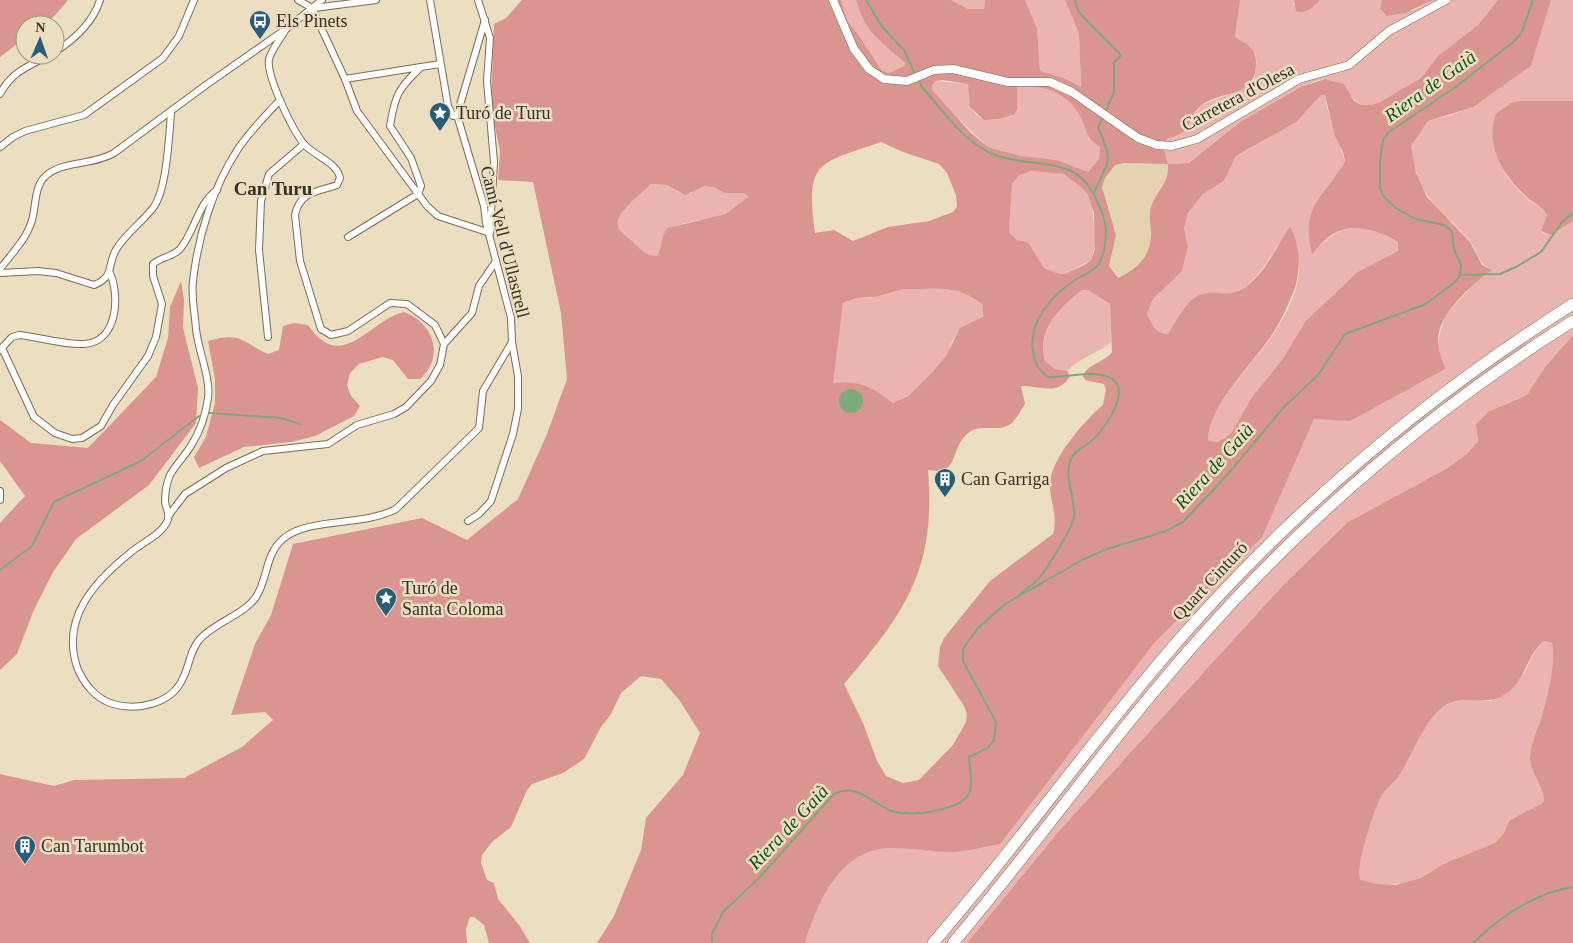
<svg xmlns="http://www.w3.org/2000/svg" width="1573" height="943" viewBox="0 0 1573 943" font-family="'Times New Roman',serif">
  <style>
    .built { fill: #e5d3b0 }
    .green { fill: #eab5b1 }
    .forest { fill: #da9591; fill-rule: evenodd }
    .water { fill: #7caa7b }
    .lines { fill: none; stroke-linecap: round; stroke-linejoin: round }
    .stream { stroke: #7caa7b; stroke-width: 2 }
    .minor-casing { stroke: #7a6d54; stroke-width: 8 }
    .tertiary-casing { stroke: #7a6d54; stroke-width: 9 }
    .motorway-casing { stroke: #7a6d54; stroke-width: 12 }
    .minor { stroke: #fff; stroke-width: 6 }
    .tertiary { stroke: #fff; stroke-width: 8 }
    .motorway { stroke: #fff; stroke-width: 11 }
    .labels { text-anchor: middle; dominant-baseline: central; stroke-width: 5; stroke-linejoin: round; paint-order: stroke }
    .poi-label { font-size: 18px; fill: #353025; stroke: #ecdec1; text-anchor: start }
    .street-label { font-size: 18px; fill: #353025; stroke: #ecdec1 }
    .water-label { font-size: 19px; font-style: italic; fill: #0e5215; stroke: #ecdec1 }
    .neighbourhood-label { font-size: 19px; font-weight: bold; fill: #353025; stroke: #ecdec1 }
  </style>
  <rect width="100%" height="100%" fill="#ecdec1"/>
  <polygon class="built" points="1124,163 1168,164 1168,176 1156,195 1150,212 1151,243 1148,253 1143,261 1118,278 1109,266 1116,235 1102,187 1105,178 1115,165"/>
  <g class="green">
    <path d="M841 0H856C866 32 882 41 905 63L904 66 889 73 882 72 860 37 846 21Z"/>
    <polygon points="951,0 985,0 984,9 968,9"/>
    <polygon points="1025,0 1065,0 1079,33 1081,87 1064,78 1040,71 1037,28"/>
    <path d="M1240 0H1294L1293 5 1314 7 1320 0H1382L1380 8 1414 10 1433 0H1498L1478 25 1438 56 1421 78 1380 102 1371 105H1362C1343 94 1343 75 1315 81L1240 122 1189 163 1168 164 1164 149 1168 138 1177 137 1202 105 1230 94 1254 80C1259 53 1258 51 1235 37Z"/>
    <path d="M1551 0H1573V101L1492 131C1497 161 1503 177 1526 197 1534 204 1542 206 1547 215L1541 232 1551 235 1573 221V335L1545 367 1527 395 1488 412 1476 424 1478 441 1467 454 1444 470 1348 522 1285 583 1059 831 967 943H805C818 904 837 854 883 848 901 846 918 851 936 850 957 850 979 846 1000 843L1156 641 1261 537 1314 419 1350 421 1438 342 1445 315 1475 283 1492 270C1476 262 1479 253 1469 240 1437 203 1418 200 1411 146L1428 121 1454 114 1480 102 1531 66Z"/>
    <path d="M936 81 968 84C970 91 968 98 970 104 976 125 998 121 1014 115L1017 106V87C1043 82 1069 95 1082 118 1087 128 1090 142 1100 147L1099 159 1088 172 1057 160 1022 156 988 147 936 97 932 90V85Z"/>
    <path d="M1321 95H1326V104L1345 161C1324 199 1300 206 1312 254 1341 222 1359 220 1398 242V251L1356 273 1305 322 1282 360 1252 397 1232 432 1225 438 1216 442 1208 440C1208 407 1251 366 1270 339 1281 324 1295 298 1298 280 1299 271 1298 261 1298 252L1280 242C1268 260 1258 281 1238 291 1229 296 1220 294 1211 294 1189 294 1178 318 1168 334 1155 333 1152 324 1147 314L1153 299 1182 271 1188 247 1184 228 1188 213 1203 194 1224 181 1236 156 1265 140Z"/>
    <polygon points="1031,171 1064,174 1079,184 1088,195 1092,207 1096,243 1091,260 1065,274 1054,274 1044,268 1028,242 1017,240 1009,232 1012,184 1020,175"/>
    <path d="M651 184 667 185 680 193H690L705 186 715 188 724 193H744L748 198C741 203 734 211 726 214 707 221 676 220 664 235 659 241 662 250 657 257 647 256 641 250 634 243 630 238 623 235 619 229 611 215 641 193 651 184Z"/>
    <path d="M904 289C937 290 956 283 983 305V317C973 324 963 326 955 337 951 342 950 349 947 354 935 375 915 394 893 403 871 386 860 382 832 383L843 303 856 298H870Z"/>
    <path d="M1082 290H1088L1110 304 1111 342C1097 354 1079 358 1067 371L1055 369 1045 361C1037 333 1059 305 1082 290Z"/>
    <path d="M1544 641 1552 643C1556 665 1547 702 1540 723 1536 733 1531 744 1530 756 1529 772 1547 789 1543 803L1510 820 1503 834 1495 843C1467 859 1391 900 1361 880 1354 872 1373 812 1379 800 1383 791 1392 785 1398 777 1414 756 1422 723 1443 707 1456 697 1476 701 1491 701L1524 673 1536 650Z"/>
  </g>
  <g class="forest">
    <path d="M0 0H68C53 18 50 25 25 25V38L0 57Z"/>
    <path d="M522 0H841L847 21 860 37 882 71 889 73 904 66 905 63C881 40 866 35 856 0H951L968 9H984L985 0H1025L1037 28 1040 71 1064 78 1081 87 1079 33 1065 0H1240L1235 37C1248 45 1257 48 1256 65 1254 99 1224 89 1202 105 1186 117 1193 135 1168 138L1164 149 1168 164 1189 163 1240 122 1301 87 1325 79 1344 84 1354 101 1362 105H1371L1380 102 1421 78 1438 56 1478 25 1498 0H1551L1531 66 1473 107 1428 121 1411 146 1416 173 1427 197 1470 242 1482 265 1492 270C1472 285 1436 314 1438 343 1438 351 1443 361 1445 369L1350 421 1314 419 1262 537 1156 641 1000 844C985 846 967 852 951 852 933 852 913 848 894 848 841 847 819 899 805 943H597L614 916 641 850 646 818 683 775 700 733 680 701 661 679 641 676 621 693 611 714 601 727 584 759 563 773 532 784 527 790 511 827 492 842 482 855 481 863 487 880 494 883 498 899 519 925 530 943H489L484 925 474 917H470L466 929 467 943H0V774L54 786 74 780 184 778 242 747 273 720 265 712 231 715 255 644 271 615 293 544 422 518 467 540 518 499 547 434 567 379 561 313 533 182 498 180 500 151 491 106 494 24 506 18ZM943 80 968 84 970 107 984 120 999 119 1014 115 1017 110V87C1041 83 1068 93 1080 116 1087 128 1086 139 1100 147L1099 159 1088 172 1057 160 1022 156 988 147 970 132 932 90V85L936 81ZM1321 95H1325L1335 136 1343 152 1345 161C1323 200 1300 204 1312 255 1336 220 1365 223 1398 242V251L1356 273 1305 322 1282 360 1252 397 1232 432 1225 438 1216 442 1208 440C1208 407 1251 365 1269 339 1280 324 1288 305 1295 288 1300 270 1301 244 1290 227 1275 248 1266 273 1244 288 1228 298 1219 290 1203 294 1187 298 1176 321 1168 334 1155 333 1152 324 1147 314L1153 299 1182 271 1188 247 1184 228 1188 213 1203 194 1224 181 1236 156 1296 122ZM881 142 903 152 939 164 947 173 956 195 957 207 953 212 929 221 888 227 853 241 834 230 815 233C805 160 818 164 881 142ZM1124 163 1168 164C1169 185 1157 189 1151 207 1149 214 1150 222 1151 230 1152 255 1140 267 1118 278L1109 266 1116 235 1102 187 1105 178 1115 165ZM1031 171 1064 174 1083 189 1088 195 1094 213 1095 249 1091 260 1086 264 1065 274H1059L1044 268 1028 242 1017 240 1009 232 1012 184 1020 175ZM651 184 667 185 685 195 705 186 715 188 724 193H744L748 197 726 214 668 228C659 237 663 247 657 256 647 256 641 250 634 243 630 238 623 235 619 229 611 215 641 194 651 184ZM904 289C937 290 956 283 983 305V317L960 328 946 356 930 375 908 396 893 403C871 386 860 381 833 383L843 303 856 298 875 297ZM1082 290H1088L1110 304 1112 352C1105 362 1086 365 1083 376L1085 380 1104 384 1106 389 1103 405C1084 421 1048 461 1050 488 1051 504 1058 518 1053 534L990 581 944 638 940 647 938 666 964 706 967 714 966 722 953 745 919 780 903 783 886 776 877 761 863 723 844 684C906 611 936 570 928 470 961 475 948 451 968 433 980 422 998 434 1012 423 1017 418 1021 410 1025 404L1021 386C1039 385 1058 397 1070 376L1067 371 1055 369 1045 361C1036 332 1060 306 1082 290ZM847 390 857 391C870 402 857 419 843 409L841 395Z"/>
    <path d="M1294 0H1320C1313 8 1307 14 1296 11Z"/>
    <polygon points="1382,0 1433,0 1405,13 1387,16 1380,8"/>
    <path d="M1520 101H1573V221L1551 235 1541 231 1547 215C1542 206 1535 204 1527 197 1504 177 1484 145 1496 114L1511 103Z"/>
    <polygon points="181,281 184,300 183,328 198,388 196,423 149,485 76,539 53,572 33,612 17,654 0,670 0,523 25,496 0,461 0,420 31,443 88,448 156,377 168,338 170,307"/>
    <path d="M404 312C434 323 445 357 420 379H408L393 360 382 357 359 364 350 373 347 385 351 396 360 406 354 416 315 436 291 442 244 447 199 468 194 457 206 437 215 403V379L208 341C242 332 240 341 268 354L279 350 283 326 294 323 308 325C342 375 369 320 404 312Z"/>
    <path d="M1573 335V943H967L1059 831 1285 583 1348 522 1444 470 1467 454 1478 441 1476 424 1488 412 1527 395 1545 367ZM1544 641 1552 643C1556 663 1547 700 1541 719 1537 731 1531 743 1530 756 1529 773 1547 789 1543 803L1510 820 1503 834 1495 843 1446 863 1421 878 1395 885 1376 884 1361 880C1354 872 1373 813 1379 801 1382 792 1392 785 1398 777 1412 758 1425 717 1446 705 1465 694 1486 708 1507 693 1525 681 1527 654 1544 641Z"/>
  </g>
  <circle class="water" cx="851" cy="401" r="12"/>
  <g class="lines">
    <g class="stream">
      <polyline points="866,0 882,27 904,50 915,74"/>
      <polyline points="1075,0 1078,11 1085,19 1121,55 1114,63 1114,92 1105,113"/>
      <path d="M918 79 922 87C942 110 960 136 986 151 1025 172 1076 149 1097 201 1101 209 1105 220 1106 229 1106 240 1105 257 1097 266 1092 272 1082 276 1075 280 1052 295 1028 322 1033 351 1034 361 1039 371 1048 377 1066 378 1106 366 1117 384 1126 399 1101 434 1089 443 1083 448 1076 450 1072 457 1062 475 1076 498 1074 517 1072 530 1048 566 1040 577 1035 584 1026 589 1020 594"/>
      <path d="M1094 193C1109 158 1114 164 1098 127L1103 118"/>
      <polyline points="1460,275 1500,274 1516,267 1541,252 1562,222 1573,213"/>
      <polyline points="210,413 281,418 300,424"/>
      <polyline points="0,570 32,546 54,502 141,461 199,416"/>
      <path d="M712 943V934L723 912 759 878 834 794C856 783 870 801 889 810 905 818 964 812 970 791 973 782 969 767 969 757L988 748 994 740 996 722 963 661V649L978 628 1005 604 1084 559 1107 549 1166 531 1183 522 1228 474 1283 408 1318 375 1345 334 1426 304 1455 282 1460 275 1461 265 1454 249 1452 231 1444 225 1415 219 1396 208 1385 198 1380 189V160L1383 140 1389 132 1454 88 1511 44 1521 34 1533 0"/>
      <path d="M1473 943C1500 917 1536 892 1573 887"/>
    </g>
    <g class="minor-casing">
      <g id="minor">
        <polyline points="298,0 312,8"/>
        <polyline points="430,0 448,106 453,116 457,115"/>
        <polyline points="478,0 490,38 487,81 494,162 490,231"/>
        <polyline points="312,8 345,79 357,111 427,206 438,216 490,233"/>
        <polyline points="314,8 376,0"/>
        <path d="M286 29C281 38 272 49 269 59 266 76 293 131 304 144 314 156 337 162 340 178L337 185C318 192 300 191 295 215L300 261 321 329 331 335 348 331 390 303 407 304 435 325 444 344"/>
        <path d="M55 52C75 39 93 23 100 0"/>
        <polyline points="345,79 440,64"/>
        <path d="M0 94C12 71 28 67 49 55"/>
        <path d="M280 100C265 116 250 131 238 149 213 187 198 236 193 281 191 296 195 314 196 329 198 350 211 379 208 398 206 413 200 431 192 444 186 455 176 464 170 475 167 482 165 494 165 502 166 509 171 515 167 522 160 536 141 543 130 553 94 582 61 618 77 667 83 683 96 699 113 704 138 711 172 704 183 678 190 664 190 650 200 639 214 623 245 614 256 597 268 579 265 554 283 539 307 517 362 527 396 509L479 428 483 391 512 342"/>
        <polyline points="0,147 13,137 25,131 84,115 163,58 179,36 194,0"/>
        <path d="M348 237 418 194 421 186 411 158 390 126C395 95 398 89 420 68"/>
        <path d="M0 269C12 253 29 237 33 216 36 202 35 183 48 174 65 161 94 165 114 153L206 85 286 29 322 0"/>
        <path d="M0 273 38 271 56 273 94 285C116 276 106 265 117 248 127 233 142 222 153 208 167 190 169 136 171 113"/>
        <polyline points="268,337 259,250 261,201 269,174 304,144"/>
        <path d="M2 348 34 417 55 433 72 439 82 438 101 426 113 405 148 356 156 337 162 304 153 276V264C161 257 173 257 180 249 195 231 198 203 217 190"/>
        <path d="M0 350 12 337 19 335C40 337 63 345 84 344 118 342 120 296 110 273"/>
        <polyline points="0,491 0,500"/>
        <polyline points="169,515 185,494 226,468 263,451 328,444 357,425 394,414 406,407 431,381 440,365 444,344 472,313 479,286 496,261"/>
        <polyline points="468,521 479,514 491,501 513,434 518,409 518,376 512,342 511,318 486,223 484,206 457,115 485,20"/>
      </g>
    </g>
    <g class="tertiary-casing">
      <polyline id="tertiary" points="833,0 854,49 869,69 884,79 907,81 934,70 953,69 1008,82 1050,82 1072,92 1138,138 1157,145 1172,146 1197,139 1299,79 1349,65 1389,31 1446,0"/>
    </g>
    <g class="motorway-casing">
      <g id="motorway">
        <path d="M933 943C1020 843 1096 734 1184 634 1297 506 1429 395 1573 304"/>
        <path d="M953 943C1037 844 1112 737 1199 639 1307 517 1434 408 1573 321"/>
      </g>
    </g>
    <use href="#minor" class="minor"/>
    <use href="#tertiary" class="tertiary"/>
    <use href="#motorway" class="motorway"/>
  </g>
  <defs>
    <g id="bus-pin" transform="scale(1.125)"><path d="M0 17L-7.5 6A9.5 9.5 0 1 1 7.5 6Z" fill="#285d79" stroke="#ecdec1"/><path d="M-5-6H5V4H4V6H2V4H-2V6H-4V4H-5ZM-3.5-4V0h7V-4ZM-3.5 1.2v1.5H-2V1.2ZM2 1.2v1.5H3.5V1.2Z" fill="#fff"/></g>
    <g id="sight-pin" transform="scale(1.125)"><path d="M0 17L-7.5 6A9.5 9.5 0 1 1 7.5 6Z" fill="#285d79" stroke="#ecdec1"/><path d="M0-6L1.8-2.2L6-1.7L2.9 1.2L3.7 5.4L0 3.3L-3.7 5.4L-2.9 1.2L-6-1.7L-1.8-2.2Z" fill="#fff"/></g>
    <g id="building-pin" transform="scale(1.125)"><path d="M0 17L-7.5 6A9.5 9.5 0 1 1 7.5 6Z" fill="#285d79" stroke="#ecdec1"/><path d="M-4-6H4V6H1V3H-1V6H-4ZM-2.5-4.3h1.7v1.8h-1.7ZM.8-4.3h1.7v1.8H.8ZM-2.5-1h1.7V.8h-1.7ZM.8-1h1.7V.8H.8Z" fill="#fff"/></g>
  </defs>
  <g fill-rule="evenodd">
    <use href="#bus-pin" x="260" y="21"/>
    <use href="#sight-pin" x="440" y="113"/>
    <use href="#building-pin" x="945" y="479"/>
    <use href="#sight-pin" x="386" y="598"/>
    <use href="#building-pin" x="25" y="846"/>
  </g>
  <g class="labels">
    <g class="poi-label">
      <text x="276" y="21">Els Pinets</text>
      <text x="456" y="113">Turó de Turu</text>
      <text x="961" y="479">Can Garriga</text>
      <text x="402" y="588">Turó de<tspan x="402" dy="21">Santa Coloma</tspan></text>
      <text x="41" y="846">Can Tarumbot</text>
    </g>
    <g class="street-label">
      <text transform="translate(1238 97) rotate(-28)">Carretera d'Olesa</text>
      <text transform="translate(505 242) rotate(76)">Camí Vell d'Ullastrell</text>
      <text transform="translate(1210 581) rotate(-47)">Quart Cinturó</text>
    </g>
    <g class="water-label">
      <text transform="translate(1430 86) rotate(-36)">Riera de Gaià</text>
      <text transform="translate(1214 466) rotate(-48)">Riera de Gaià</text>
      <text transform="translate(788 827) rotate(-47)">Riera de Gaià</text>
    </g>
    <g class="neighbourhood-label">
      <text x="273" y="188">Can Turu</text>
    </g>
  </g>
  <g transform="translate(40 40) rotate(2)"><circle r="24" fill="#ecdec1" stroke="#a39883"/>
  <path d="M0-4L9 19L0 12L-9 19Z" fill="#285d79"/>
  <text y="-8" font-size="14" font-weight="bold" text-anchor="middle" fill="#353025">N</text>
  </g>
</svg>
